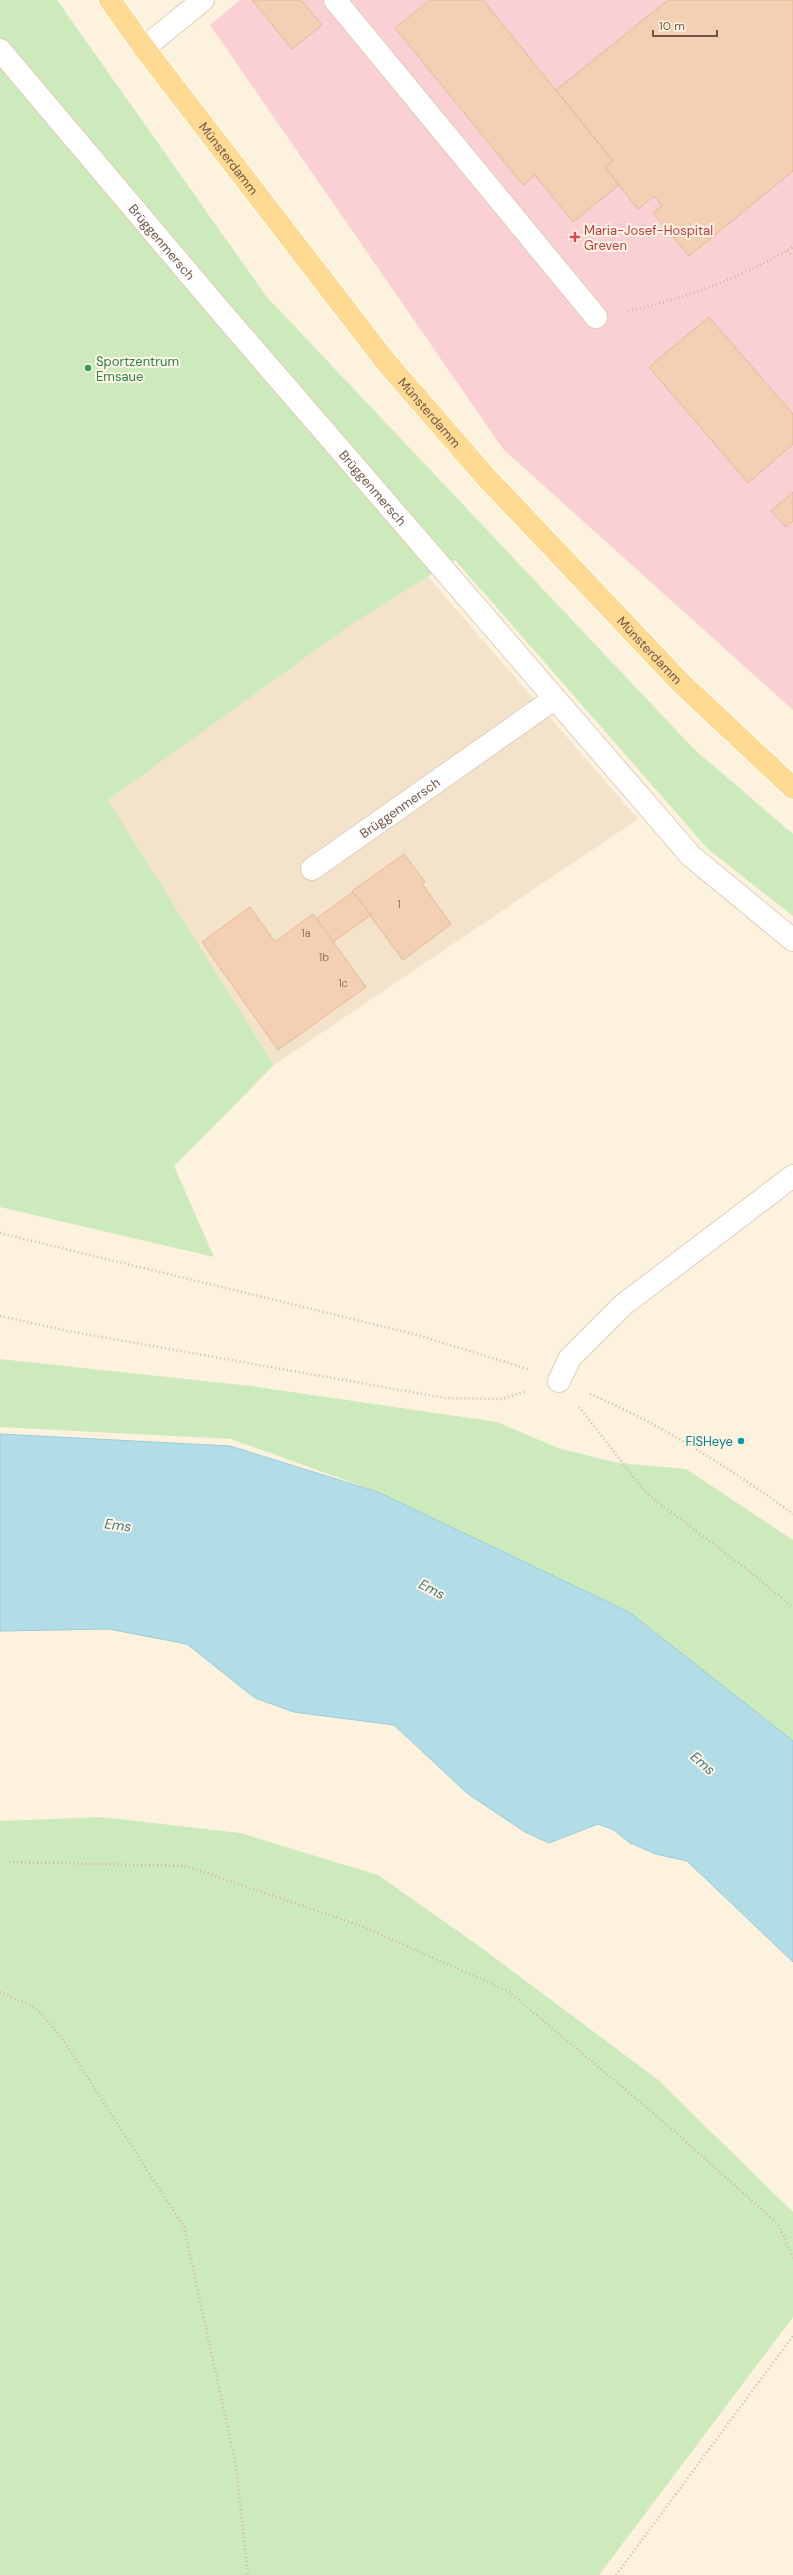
<svg xmlns="http://www.w3.org/2000/svg" width="793" height="2575" viewBox="0 0 793 2575" font-family="'DM Sans',sans-serif">
  <style>
    .residential { fill: #f4e3cb }
    .medical { fill: #fbd0d4 }
    .green { fill: #cdeabc }
    .water { fill: #b2dde6; stroke: #98ccd8 }
    .building { fill: #f3cfb4; stroke: #e6b694 }
    .lines { fill: none; stroke-linecap: round; stroke-linejoin: round }
    .minor-casing { stroke: #e0cdb9; stroke-width: 24 }
    .major-casing { stroke: #fff; stroke-width: 24 }
    .path { stroke: #d7b398; stroke-width: 2.5; stroke-dasharray: 1 3; stroke-linecap: butt }
    .minor { stroke: #fff; stroke-width: 22 }
    .major { stroke: #feda92; stroke-width: 22 }
    .health-dot { fill: #e0444e; stroke: #fff5e4; stroke-width: 1.5 }
    .leisure-dot { fill: #2e9e5b; stroke: #fff5e4; stroke-width: 1.5 }
    .culture-dot { fill: #0f9aa8; stroke: #fff5e4; stroke-width: 1.5 }
    .labels { text-anchor: middle; dominant-baseline: central; stroke-width: 4; stroke-linejoin: round; paint-order: stroke }
    .number-label { font-size: 11px; fill: #927561 }
    .street-label { font-size: 13px; fill: #725745; stroke: #fff5e4 }
    .health-label { font-size: 13px; fill: #be3a42; stroke: #fff5e4; text-anchor: start }
    .leisure-label { font-size: 13px; fill: #27864d; stroke: #fff5e4; text-anchor: start }
    .culture-label { font-size: 13px; fill: #0d838f; stroke: #fff5e4; text-anchor: end }
    .water-label { font-size: 14px; font-style: italic; fill: #3f7987; stroke: #fff5e4 }
  </style>
  <rect width="100%" height="100%" fill="#fdf2dd"/>
  <polygon class="residential" points="428,577 638,819 274,1065 108,800 352,624"/>
  <polygon class="medical" points="240,0 793,0 793,710 503,449 210,25"/>
  <g class="green">
    <polygon points="0,0 57,0 266,296 694,749 793,834 793,916 708,849 455,560 352,624 108,800 274,1065 174,1166 214,1257 0,1207"/>
    <polygon points="0,1359 251,1386 497,1422 558,1448 618,1463 686,1469 793,1540 793,1741 629,1612 378,1492 231,1439 0,1427"/>
    <polygon points="101,1817 240,1833 378,1875 479,1946 657,2079 793,2212 793,2317 599,2575 0,2575 0,1821"/>
  </g>
  <polygon class="water" points="0,1434 230,1446 378,1492 629,1612 793,1741 793,1962 687,1861 656,1854 630,1843 614,1830 598,1824 549,1843 525,1832 468,1794 394,1725 294,1712 255,1698 187,1644 109,1629 0,1631"/>
  <g class="building">
    <polygon points="252,0 301,0 322,25 292,49"/>
    <polygon points="430,0 483,0 613,161 605,167 619,185 573,222 535,175 523,185 395,28"/>
    <polygon points="668,0 793,0 793,171 689,256 653,213 662,206 654,196 638,209 605,167 613,161 556,90"/>
    <polygon points="709,317 793,414 793,444 748,483 649,367"/>
    <polygon points="793,492 793,521 786,527 771,511"/>
    <polygon points="404,854 425,882 422,884 451,924 403,960 352,891"/>
    <polygon points="353,892 371,915 333,942 316,919"/>
    <polygon points="250,907 275,942 313,914 366,987 278,1050 202,942"/>
  </g>
  <g class="lines">
    <g class="minor-casing">
      <g id="minor">
        <polyline points="335,0 596,317"/>
        <polyline points="144,48 203,0"/>
        <path id="s1" d="M0 50 217 307 691 856 793 940"/>
        <path id="s2" d="M312 869 554 699"/>
        <polyline points="559,1381 570,1358 623,1305 793,1176"/>
      </g>
    </g>
    <g class="major-casing">
      <g id="major">
        <path id="s3" d="M110 0 144 48 386 362 485 476 681 683 793 788"/>
      </g>
    </g>
    <g class="path">
      <polyline points="787,251 793,256"/>
      <path d="M628 311C687 298 741 278 793 247"/>
      <polyline points="0,1233 414,1334 528,1369"/>
      <polyline points="0,1316 68,1331 445,1398 502,1399 527,1391"/>
      <path d="M590 1394C659 1423 733 1470 793 1514"/>
      <polyline points="579,1407 647,1494 754,1575 793,1607"/>
      <polyline points="9,1862 185,1866 359,1925 508,1991 665,2123 778,2224 793,2258"/>
      <polyline points="0,1992 36,2008 62,2038 184,2227 236,2466 248,2575"/>
      <polyline points="616,2575 793,2336"/>
    </g>
    <use href="#minor" class="minor"/>
    <use href="#major" class="major"/>
  </g>
  <path class="health-dot" d="M573 231h4v4h4v4h-4v4h-4v-4h-4v-4h4z"/>
  <circle class="leisure-dot" cx="88" cy="368" r="4"/>
  <circle class="culture-dot" cx="741" cy="1441" r="4"/>
  <g class="labels">
    <g class="number-label">
      <text x="399" y="904">1</text>
      <text x="306" y="933">1a</text>
      <text x="324" y="957">1b</text>
      <text x="343" y="983">1c</text>
    </g>
    <g class="street-label">
      <text stroke="none"><textPath href="#s3" startOffset="198">Münsterdamm</textPath></text>
      <text stroke="none"><textPath href="#s1" startOffset="251">Brüggenmersch</textPath></text>
      <text stroke="none"><textPath href="#s3" startOffset="522">Münsterdamm</textPath></text>
      <text stroke="none"><textPath href="#s1" startOffset="575">Brüggenmersch</textPath></text>
      <text stroke="none"><textPath href="#s3" startOffset="846">Münsterdamm</textPath></text>
      <text stroke="none"><textPath href="#s2" startOffset="107">Brüggenmersch</textPath></text>
    </g>
    <g class="health-label">
      <text x="584" y="230">Maria-Josef-Hospital<tspan x="584" dy="15">Greven</tspan></text>
    </g>
    <g class="leisure-label">
      <text x="96" y="361">Sportzentrum<tspan x="96" dy="15">Emsaue</tspan></text>
    </g>
    <g class="culture-label">
      <text x="733" y="1441">FISHeye</text>
    </g>
    <g class="water-label">
      <text transform="translate(118 1525) rotate(7)">Ems</text>
      <text transform="translate(432 1589) rotate(27)">Ems</text>
      <text transform="translate(703 1763) rotate(41)">Ems</text>
    </g>
  </g>
  <path d="M653 30v6h64v-6" fill="none" stroke="#725745" stroke-width="2"/>
  <text x="659" y="30" font-size="12" fill="#725745" stroke="#fff5e4" stroke-width="3" paint-order="stroke">10 m</text>
</svg>
